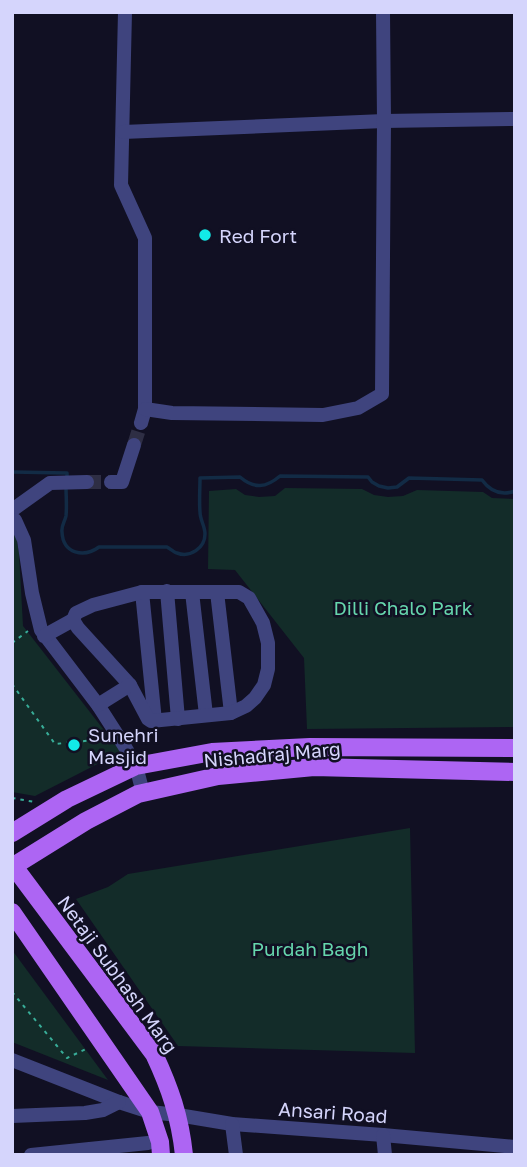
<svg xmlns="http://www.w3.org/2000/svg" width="527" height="1167" viewBox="0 0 527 1167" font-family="'Golos Text',sans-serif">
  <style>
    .green { fill: #132c29 }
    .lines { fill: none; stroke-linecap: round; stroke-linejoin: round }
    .stream { stroke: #122b45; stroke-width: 3.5 }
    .minor-tunnel { stroke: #2e2e44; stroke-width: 14; stroke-dasharray: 14 7; stroke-linecap: butt }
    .path { stroke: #38ad98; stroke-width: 2; stroke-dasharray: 3.5 5; stroke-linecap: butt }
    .minor { stroke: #3f447e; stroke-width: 14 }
    .major { stroke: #ad65f3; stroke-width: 18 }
    .poi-dot { fill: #12ebe7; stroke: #111023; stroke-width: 2.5 }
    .labels { text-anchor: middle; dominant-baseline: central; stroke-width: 5; stroke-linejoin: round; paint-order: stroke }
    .poi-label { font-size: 19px; fill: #d5d5fc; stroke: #111023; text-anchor: start }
    .park-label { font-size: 19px; fill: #66d6ad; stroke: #111023 }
    .street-label { font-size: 19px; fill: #d5d5fc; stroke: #111023 }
  </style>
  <rect width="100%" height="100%" fill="#111023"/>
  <g class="green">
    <polygon points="285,488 362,489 374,495 388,497 403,496 417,490 483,492 492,498 515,499 515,727 307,729 304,658 235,570 208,569 209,491 236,489 245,495 259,497 275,496"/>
    <polygon points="12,531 16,535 19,553 23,626 121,752 35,796 12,792"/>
    <polygon points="410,828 415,1053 178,1046 76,899 108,887 128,874"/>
    <polygon points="12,950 108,1080 12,1042"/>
  </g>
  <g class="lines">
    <g class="stream">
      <polyline points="12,472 67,473 67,479"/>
      <path d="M66 487C66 496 67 506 66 516 65 521 61 526 62 532 63 554 84 558 99 547H167C169 548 175 553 177 553 190 558 205 548 205 534 205 526 200 520 200 512 199 501 200 489 200 478L240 477C254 489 266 488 280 476L368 477 372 482 379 486 388 488 397 487 409 478 482 480C490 491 501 496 515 491"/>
    </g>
    <g class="minor-tunnel">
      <polyline points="134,445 141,423"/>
      <polyline points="87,482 111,482"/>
    </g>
    <g class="path">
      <polyline points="12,643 28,631"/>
      <polyline points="12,684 55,744 104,739"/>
      <polyline points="12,798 35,802"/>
      <polyline points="12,992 67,1058 88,1048"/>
    </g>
    <g class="minor">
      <polyline points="125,12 121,185 145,238 145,409 141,423"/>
      <polyline points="123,132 384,121 515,119"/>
      <polyline points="145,409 172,413 323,415 358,408 382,394 384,121 383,12"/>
      <polyline points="111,482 122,482 134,445"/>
      <polyline points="15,508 50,483 87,482"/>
      <polyline points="15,520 24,540 32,593 41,630 98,705 125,747 136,766 143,793"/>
      <polyline points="167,591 178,719"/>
      <polyline points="142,592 155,721"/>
      <polyline points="192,592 206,715"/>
      <polyline points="217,592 231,713"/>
      <polyline points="44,636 73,620 76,613 93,605 142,592 239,592 249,598 263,623 268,643 268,669 264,685 255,698 246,706 231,713 151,721 148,719 130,685 78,628 73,620"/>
      <polyline points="98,705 130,685"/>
      <polyline points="12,1060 119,1102 150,1112 178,1115 232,1124 383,1135 515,1147"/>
      <polyline points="12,1116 85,1113 103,1110 119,1102"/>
      <polyline points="232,1124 236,1155"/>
      <polyline points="383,1135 385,1155"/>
      <polyline points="31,1155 148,1143"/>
    </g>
    <g class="major">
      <polyline points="12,833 67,799 136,766 212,752 310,747 515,748"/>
      <path d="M12 864 154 1054C170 1088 180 1117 184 1155"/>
      <polyline points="12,867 86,821 138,794 218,776 314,767 515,772"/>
      <polyline points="12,912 150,1112 160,1142 161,1155"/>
    </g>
  </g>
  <g class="poi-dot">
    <circle cx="205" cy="235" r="7"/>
    <circle cx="74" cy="745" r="7"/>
  </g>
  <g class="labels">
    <g class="poi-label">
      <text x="219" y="235">Red Fort</text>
      <text x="88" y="734">Sunehri<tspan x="88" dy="22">Masjid</tspan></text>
    </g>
    <g class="park-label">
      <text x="403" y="607">Dilli Chalo Park</text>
      <text x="310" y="948">Purdah Bagh</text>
    </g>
    <g class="street-label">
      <text transform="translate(272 754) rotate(-5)">Nishadraj Marg</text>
      <text transform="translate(118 974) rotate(54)">Netaji Subhash Marg</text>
      <text transform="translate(333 1112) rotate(4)">Ansari Road</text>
    </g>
  </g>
  <rect width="527" height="1167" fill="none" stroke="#d5d5fc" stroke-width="28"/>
</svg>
